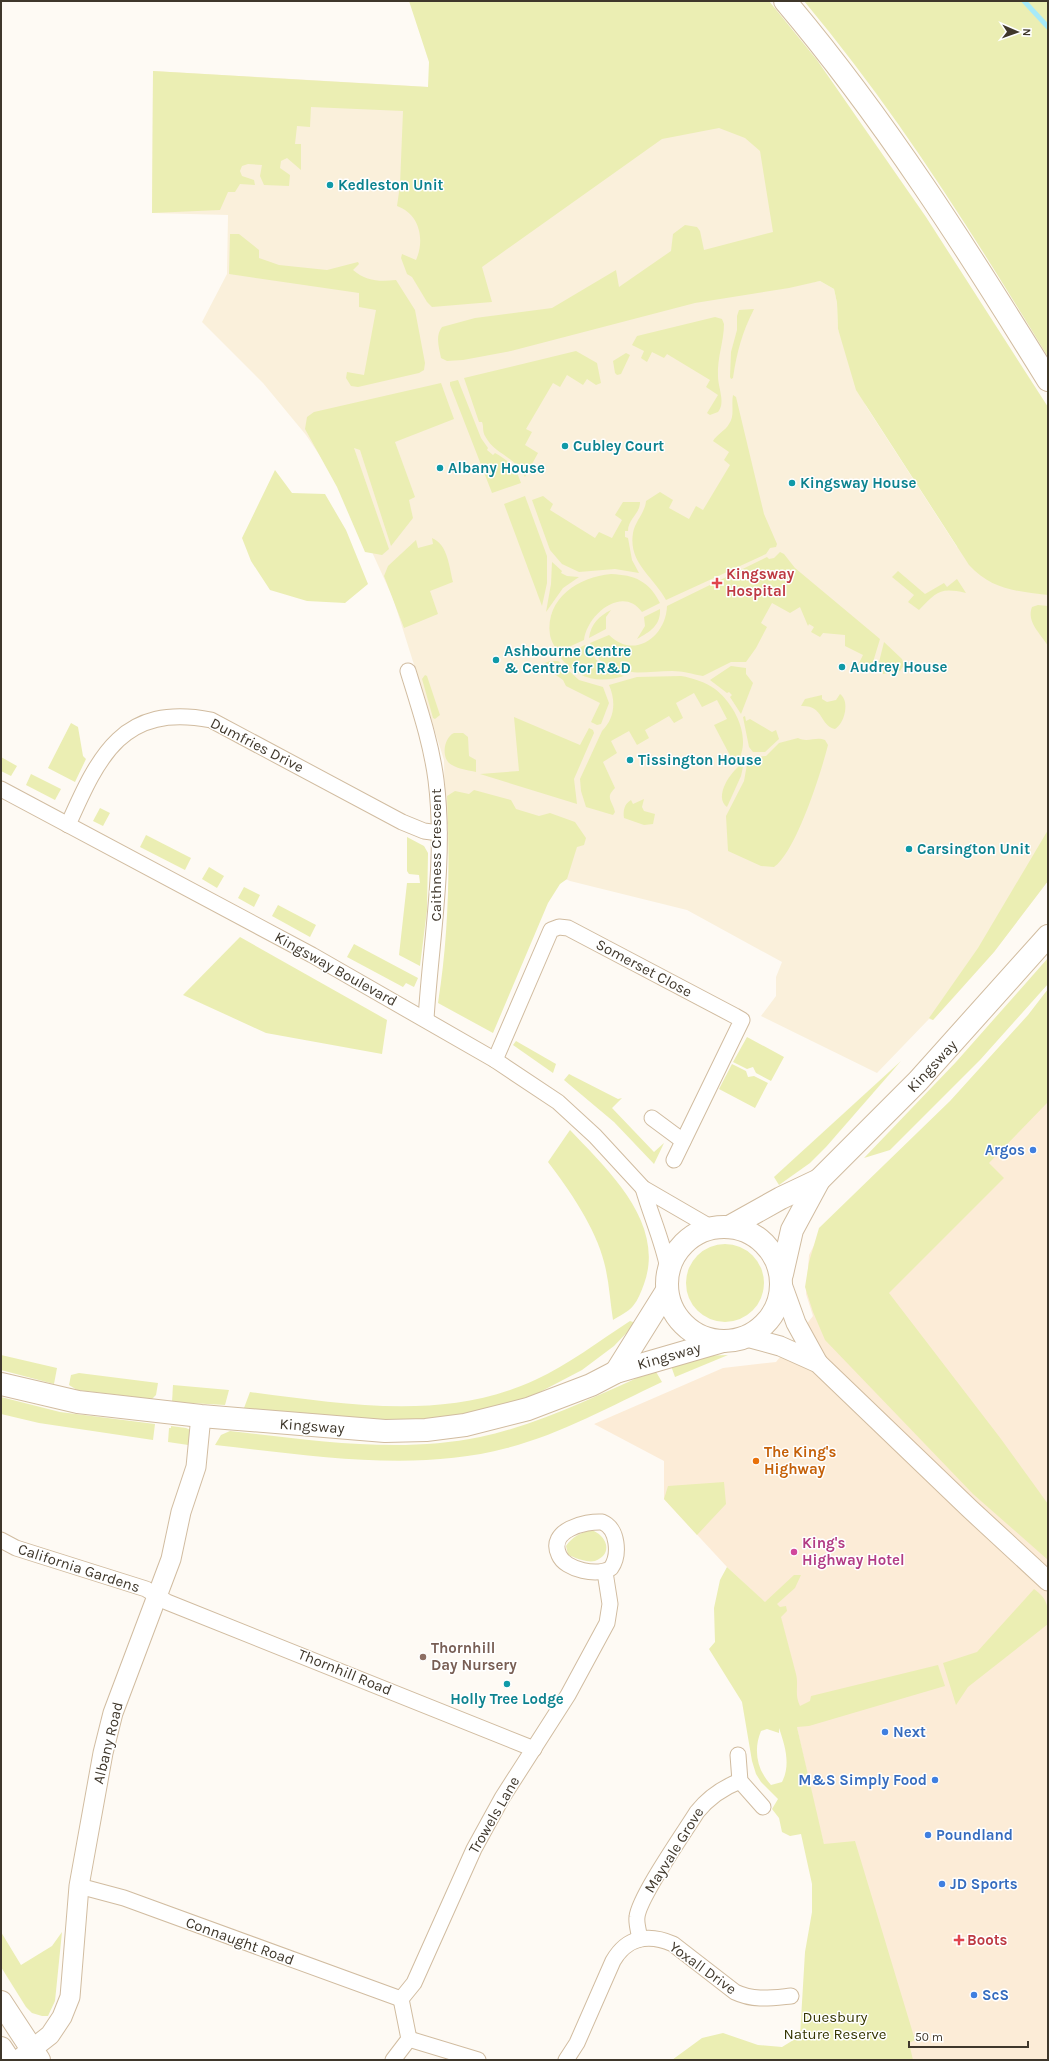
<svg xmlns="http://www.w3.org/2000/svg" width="1049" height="2061" viewBox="0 0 1049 2061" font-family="Karla,sans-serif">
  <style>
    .built { fill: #fcecd7 }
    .medical { fill: #faf0db }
    .green { fill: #ebeeb3; fill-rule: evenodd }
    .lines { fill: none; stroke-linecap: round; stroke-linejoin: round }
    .stream { stroke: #a7eaf9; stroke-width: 5 }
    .minor-casing { stroke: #d1bca0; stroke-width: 17 }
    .tertiary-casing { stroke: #d1bca0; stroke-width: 21 }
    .primary-casing { stroke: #d1bca0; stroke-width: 24 }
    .trunk-casing { stroke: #d1bca0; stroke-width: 24 }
    .minor { stroke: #fff; stroke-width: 15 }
    .tertiary { stroke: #fff; stroke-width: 19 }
    .primary { stroke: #fff; stroke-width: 22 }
    .trunk { stroke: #fff; stroke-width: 22 }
    .culture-dot { fill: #0f9aa8; stroke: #fff; stroke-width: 1.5 }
    .health-dot { fill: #e0444e; stroke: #fff; stroke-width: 1.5 }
    .shop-dot { fill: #3f7fe0; stroke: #fff; stroke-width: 1.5 }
    .food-dot { fill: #e8710a; stroke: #fff; stroke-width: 1.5 }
    .hotel-dot { fill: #d1479c; stroke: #fff; stroke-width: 1.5 }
    .education-dot { fill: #8d6e63; stroke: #fff; stroke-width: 1.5 }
    .labels { text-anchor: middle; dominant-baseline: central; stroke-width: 3; stroke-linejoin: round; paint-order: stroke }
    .culture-label { font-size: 15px; font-weight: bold; fill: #0d838f; stroke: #fff; text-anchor: start }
    .health-label { font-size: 15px; font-weight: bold; fill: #be3a42; stroke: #fff; text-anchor: start }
    .street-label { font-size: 15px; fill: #3f372b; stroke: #fff }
    .shop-label { font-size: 15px; font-weight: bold; fill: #366cbe; stroke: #fff; text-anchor: start }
    .food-label { font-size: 15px; font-weight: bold; fill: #c56008; stroke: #fff; text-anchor: start }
    .hotel-label { font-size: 15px; font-weight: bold; fill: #b23c85; stroke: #fff; text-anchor: start }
    .education-label { font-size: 15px; font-weight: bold; fill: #785e54; stroke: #fff; text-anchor: start }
    .park-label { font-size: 15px; fill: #353500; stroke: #fff }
  </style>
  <rect width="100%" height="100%" fill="#fefaf4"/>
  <polygon class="built" points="1048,1056 1048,2060 881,2060 863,2000 817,1817 770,1607 727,1567 664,1499 664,1461 594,1424 723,1368 776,1362 813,1316 806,1294 809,1255 822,1230"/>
  <polygon class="medical" points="153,71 429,87 774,128 798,285 820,281 834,289 837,303 838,329 866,406 957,547 1048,569 1048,881 994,952 954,997 933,1020 929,1019 877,1073 761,1016 776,996 776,977 782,962 687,910 570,881 445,823 444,760 393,598 345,493 306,435 263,383 202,322 227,274 228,215 152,213"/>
  <g class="green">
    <path d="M409 1H769L817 60 926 217 1048 407V595C1016 591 992 590 969 565L856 390 838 329 837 303 834 289 820 281 789 288 695 303 511 351 463 360 447 361 441 358C439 347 435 336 442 327L475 318 552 308 616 270 619 287 671 251 673 234 685 225 697 227 700 231 704 250 773 232 760 151 745 138 719 128 662 139 482 267 492 302 432 307 427 302 412 277 407 274 401 258 402 254 416 260C425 240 420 214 397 206L400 185 403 111 311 107 310 127 297 126 295 144H301V170L287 158 281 161 280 168 290 175 289 186 264 185 260 176 262 165 248 164 242 166 240 171 242 176 254 180 255 185 240 184 235 192H228L220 210 152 213 153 71 428 87 429 62Z"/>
    <path d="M804 1H1048V357C973 234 897 112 804 1Z"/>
    <path d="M230 234H239L259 250V258L279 265 327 270 358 262 359 264 353 270C366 281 379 282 396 280L415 310 425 363 424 370 419 373 358 387 351 386 346 378 347 372 364 375 376 310 359 307V293L229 274Z"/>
    <path d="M754 309C742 333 737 351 733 378L731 379 730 377 731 352 737 330V316L739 310Z"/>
    <path d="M715 317 722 319 724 324C724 341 717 358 718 376 718 388 726 403 718 412L710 415 707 413 718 395 706 387 710 380 667 354 664 358 652 352 647 362 641 358 644 351 632 345 637 336Z"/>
    <path d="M576 351 597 363 601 383 596 385 587 379 583 385 567 375 560 387 553 383 526 429 532 432 525 445 538 453 525 477C514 455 495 455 485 436 482 430 484 427 482 422H479L464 378Z"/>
    <polygon points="626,353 630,355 621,374 617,375 615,373 613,361"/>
    <path d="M458 380 481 438 488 448 487 450 493 455 495 453C509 461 516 467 521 483L492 493 450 385V382Z"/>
    <polygon points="441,383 454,419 395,442 415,497 409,500 413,518 391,546 360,450 354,448 389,549 382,555 365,552 337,487 305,429 307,417 314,412"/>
    <path d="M733 395 736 397 764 514 777 544 776 547 770 548 766 554 666 600C654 577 628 563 633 533 635 521 645 513 646 501L660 492 673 500 669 508 689 519 696 506 703 510 730 465 724 460 729 452 713 441C717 434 725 431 729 424 735 416 731 405 733 395Z"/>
    <polygon points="275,470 292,493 325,494 346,530 368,584 345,603 307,601 270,590 251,561 242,538"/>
    <polygon points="525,496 547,556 547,583 542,606 504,504"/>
    <path d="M543 496 553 504 550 510 595 538 599 532 612 538 622 520 615 515 623 502H640C640 514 628 519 628 531H625V537L628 538 632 560 639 573 615 569 579 572 562 564 550 550 532 500Z"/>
    <path d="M432 538C448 545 449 566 453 582L430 591 438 614 404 628 384 576 388 566 416 540 418 548 433 544Z"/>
    <path d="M780 552 784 554 795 568 880 639 870 672 858 665 863 655 845 646V635L823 633 820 637 811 632 814 627 809 624 808 626 800 607 790 613 772 603 761 623 767 627 756 648 746 662H731L703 676C692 674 683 671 672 671 642 671 603 682 590 643L609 635C634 660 666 637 667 606L767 557 769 559 774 558Z"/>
    <polygon points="552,562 562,571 561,573 567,576 579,577 563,588 546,612 551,584"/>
    <path d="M898 571 925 594 944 583 947 587 957 579 966 593C939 587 937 592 919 610L908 602 914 595 892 577Z"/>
    <path d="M611 574C635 575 649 581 660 603L642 612C623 585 587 614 584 640L558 652C555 647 551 641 550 635 545 598 579 577 611 574Z"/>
    <path d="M1038 605 1048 606V646C1041 634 1026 622 1032 607Z"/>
    <path d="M660 609C661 625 650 632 637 639L645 626 644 617Z"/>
    <path d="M611 610 606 617V629L589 638C591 624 599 616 611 610Z"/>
    <polygon points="884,642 902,659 904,665 900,671 883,674 882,670 877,670"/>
    <path d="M585 645 602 667 624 676C598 684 577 679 560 657Z"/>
    <polygon points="550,661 558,661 579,680 603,687 609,703 601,724 597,725 591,722 600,703 566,686 563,680 549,670 539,670 537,666"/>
    <polygon points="731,666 746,668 746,674 753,683 741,714 730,697 732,695 729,692 727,693 710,680"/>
    <polygon points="425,675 427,676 440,715 435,719 433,718 422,679"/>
    <path d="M681 676C693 678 705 682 715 689 736 705 754 742 735 765L714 725 727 719 717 700 702 707 694 693 676 703 683 718 674 723 669 716 645 730 649 738 637 745 629 731 611 741 617 753 603 762 615 788C605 798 612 800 615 812L613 815 586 807 581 791 580 779 602 731C615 718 616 701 609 685L637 677Z"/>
    <path d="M840 694C850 701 845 723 835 729 819 725 824 705 801 706L805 699 822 695V699L827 702 836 700Z"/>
    <polygon points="745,716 746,721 750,719 772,732 776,730 779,739 765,752 753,752 749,747 743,717"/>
    <polygon points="514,717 580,745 589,728 593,730 594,733 574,779 577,804 480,774 519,771"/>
    <polygon points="71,723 78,727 83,756 86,759 75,782 48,768"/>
    <path d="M454 733H463L468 737 469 756 476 760V772C468 770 458 769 452 765 440 759 444 737 454 733Z"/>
    <path d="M798 738C808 743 816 736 825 740L828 745C821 773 796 852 774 867L761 866 728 851 726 816 744 781 748 759 750 757 766 756 779 743Z"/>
    <polygon points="1,757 17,766 11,776 1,771"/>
    <path d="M741 765 743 767 741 776 727 807C713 797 731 771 741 765Z"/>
    <polygon points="31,774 61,789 55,800 26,785"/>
    <path d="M474 790 511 800 516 809 539 816 550 813 575 822 586 838 584 845 577 847 567 879 560 884 548 903 493 1033 438 1003C449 934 450 865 447 796L455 791 469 794Z"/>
    <path d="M644 799 642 807 644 811 655 814 653 824 644 825 624 818C623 811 624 804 631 800L633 804Z"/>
    <polygon points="100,808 110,813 103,826 93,821"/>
    <polygon points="1048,830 1048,881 994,952 933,1020 929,1018 978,948"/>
    <polygon points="146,835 191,858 185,870 140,847"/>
    <polygon points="407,837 424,846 428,853 427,910 420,966 399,955 407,883 420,883 419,875 409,874 407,871"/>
    <polygon points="209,867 224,876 217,888 202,879"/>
    <polygon points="244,887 260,895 254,907 238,898"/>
    <polygon points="278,905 316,925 310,937 272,916"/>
    <polygon points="240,937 387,1020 382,1054 266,1033 183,995"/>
    <polygon points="354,944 418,978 414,987 406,983 403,987 347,957"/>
    <polygon points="1048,958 1048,984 980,1060 890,1150 864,1158 956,1062"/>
    <polygon points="1048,989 1048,1102 989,1163 1004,1178 889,1293 1001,1439 1048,1504 1048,1560 973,1494 825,1340 813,1312 805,1287 809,1262 819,1228 950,1101 1028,1015"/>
    <polygon points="747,1037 784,1057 771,1081 756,1073 753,1067 747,1069 733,1062"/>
    <polygon points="516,1041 556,1064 553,1073 513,1045"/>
    <polygon points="901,1061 826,1147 810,1163 779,1185 774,1177"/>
    <polygon points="732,1064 746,1071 748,1077 754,1076 768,1083 755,1108 719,1089"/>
    <polygon points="569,1074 618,1099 622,1098 612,1108 654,1152 664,1143 654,1164 614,1122 564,1080"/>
    <path d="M570 1130C608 1170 666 1223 644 1284 641 1292 638 1300 633 1306 628 1312 619 1316 613 1320 610 1301 609 1280 604 1262 596 1229 569 1189 548 1162Z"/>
    <circle cx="725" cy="1283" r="39"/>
    <path d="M630 1321 636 1323 614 1346 582 1370 519 1403 488 1413 418 1422 320 1417 244 1408 250 1392C345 1404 444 1422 535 1380 568 1365 599 1341 630 1321Z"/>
    <polygon points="1,1355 57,1368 54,1384 1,1370"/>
    <polygon points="728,1355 675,1377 670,1363 699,1356"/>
    <path d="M655 1370 662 1382C611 1406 561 1434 507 1448 414 1473 309 1455 215 1445L221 1435 230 1431C312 1440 398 1454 480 1437 541 1424 598 1395 655 1370Z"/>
    <polygon points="79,1373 158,1383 156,1395 152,1399 77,1390 69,1385 71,1375"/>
    <polygon points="173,1385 229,1390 225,1405 172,1402"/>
    <polygon points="1,1397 60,1412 155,1424 153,1440 39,1423 1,1414"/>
    <polygon points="171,1426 186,1428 193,1431 195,1446 168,1442 169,1428 171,1428"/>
    <polygon points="724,1482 726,1504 697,1535 664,1499 668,1486"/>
    <path d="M591 1530C607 1535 614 1554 595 1561 587 1563 576 1558 568 1555L566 1546C572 1537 580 1533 591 1530Z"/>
    <path d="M727 1567 765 1602 794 1575H801L795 1588 777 1604 780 1607 786 1606 787 1611 781 1617 796 1674C799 1686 794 1694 800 1706L810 1701 811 1696 938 1665 945 1686 809 1726 797 1727 824 1844 855 1841 915 2040 909 2043 913 2060H672L702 2038 723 2033 758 2045 782 2047 800 2036 805 1952 812 1912V1884L801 1834 790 1836 782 1832 779 1818 772 1809 778 1799 761 1782 756 1774 752 1761 742 1702 709 1649 715 1642 714 1608 720 1580ZM779 1728C785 1746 791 1764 782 1782L771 1785C757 1770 753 1750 761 1731L767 1729 779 1733Z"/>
    <path d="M1034 1589C1049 1600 1048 1607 1048 1624L968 1687 956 1705 943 1663 977 1652Z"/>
    <polygon points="1,1932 21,1965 52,1946 62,1932 55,2001 48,2016 42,2016 32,2013 26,2007 1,1967"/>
  </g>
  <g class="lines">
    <polyline class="stream" points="1024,1 1048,27"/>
    <g class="minor-casing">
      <g id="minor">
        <path d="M408 671C419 707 431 742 436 780 446 860 431 939 426 1019"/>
        <polyline points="1,789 312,955 495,1060 558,1102 595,1136 643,1188 712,1228"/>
        <path d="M68 825C99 755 123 703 211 720L402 822 424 831 439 833"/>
        <polyline points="495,1060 551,930 559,927 568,928 735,1016 742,1020 674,1160"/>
        <polyline points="652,1118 683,1141"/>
        <path d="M643 1188C651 1216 663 1242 668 1269"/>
        <path d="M602 1522C618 1528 620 1555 611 1568 599 1577 565 1570 559 1555 547 1530 586 1521 602 1522Z"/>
        <polyline points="1,1540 16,1548 146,1589 167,1602 534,1749"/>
        <polyline points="738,1755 740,1781 763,1807"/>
        <polyline points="79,1886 124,1898 401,1999"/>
        <path d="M640 1939C639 1932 636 1924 637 1917 639 1897 684 1833 697 1812 709 1797 722 1788 740 1781"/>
        <polyline points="409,2039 478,2060"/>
        <polyline points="393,2060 409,2039 401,1999 414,1983 474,1849 502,1798 568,1695 607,1623 610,1604 605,1572"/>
        <path d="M566 2060 577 2043 613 1961C627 1937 648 1933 673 1944L735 1992C754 2001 771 1998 791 1996"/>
      </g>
    </g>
    <g class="tertiary-casing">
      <g id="tertiary">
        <polyline points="783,1287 796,1323 818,1363"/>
        <polyline points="747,1337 780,1346 818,1363 969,1508 1048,1581"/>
        <polyline points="18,2060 50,2035 62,2017 70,1997 79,1886 103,1753 113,1713 171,1559 181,1512 196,1467 201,1416"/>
      </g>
    </g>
    <g class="primary-casing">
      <g id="primary">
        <polyline points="1,2002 39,2060"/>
        <polyline points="1,2048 9,2060"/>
      </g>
    </g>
    <g class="trunk-casing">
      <g id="trunk">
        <path d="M785 1C884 118 967 249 1048 380"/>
        <circle cx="724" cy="1284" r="57"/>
        <polyline points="729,1227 781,1198 819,1180"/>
        <polyline points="782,1274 792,1230 819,1180 918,1081 1048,936"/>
        <polyline points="616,1372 666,1292"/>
        <polyline points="1,1384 78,1402 201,1416 385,1431 426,1430 465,1425 528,1409 591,1385 616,1372 723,1341"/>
      </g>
    </g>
    <use href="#minor" class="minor"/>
    <use href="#tertiary" class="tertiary"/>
    <use href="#primary" class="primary"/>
    <use href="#trunk" class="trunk"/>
  </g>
  <g class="culture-dot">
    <circle cx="330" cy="185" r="4"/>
    <circle cx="565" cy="446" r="4"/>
    <circle cx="440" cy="468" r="4"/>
    <circle cx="792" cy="483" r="4"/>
    <circle cx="496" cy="660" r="4"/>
    <circle cx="842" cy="667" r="4"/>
    <circle cx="630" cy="760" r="4"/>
    <circle cx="909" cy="849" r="4"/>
    <circle cx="507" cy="1684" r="4"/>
  </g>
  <g class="health-dot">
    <path d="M715 577h4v4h4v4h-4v4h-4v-4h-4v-4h4z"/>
    <path d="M957 1934h4v4h4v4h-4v4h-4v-4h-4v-4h4z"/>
  </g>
  <g class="shop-dot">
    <circle cx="1033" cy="1150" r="4"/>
    <circle cx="885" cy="1732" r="4"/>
    <circle cx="935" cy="1780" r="4"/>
    <circle cx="928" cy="1835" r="4"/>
    <circle cx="942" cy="1884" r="4"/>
    <circle cx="974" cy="1995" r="4"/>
  </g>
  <circle class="food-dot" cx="756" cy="1461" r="4"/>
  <circle class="hotel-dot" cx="794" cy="1552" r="4"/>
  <circle class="education-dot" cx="423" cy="1657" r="4"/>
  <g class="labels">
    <g class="culture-label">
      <text x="338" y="185">Kedleston Unit</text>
      <text x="573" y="446">Cubley Court</text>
      <text x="448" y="468">Albany House</text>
      <text x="800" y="483">Kingsway House</text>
      <text x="504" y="651">Ashbourne Centre<tspan x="504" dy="17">&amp; Centre for R&amp;D</tspan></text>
      <text x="850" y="667">Audrey House</text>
      <text x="638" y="760">Tissington House</text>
      <text x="917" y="849">Carsington Unit</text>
      <text x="507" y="1699" text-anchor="middle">Holly Tree Lodge</text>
    </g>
    <g class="health-label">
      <text x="726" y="574">Kingsway<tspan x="726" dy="17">Hospital</tspan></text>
      <text x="967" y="1940">Boots</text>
    </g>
    <g class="street-label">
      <text transform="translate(257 745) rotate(27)">Dumfries Drive</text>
      <text transform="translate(436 855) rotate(-90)">Caithness Crescent</text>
      <text transform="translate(644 968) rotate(28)">Somerset Close</text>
      <text transform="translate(336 969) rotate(29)">Kingsway Boulevard</text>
      <text transform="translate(932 1066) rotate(-47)">Kingsway</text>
      <text transform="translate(669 1356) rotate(-16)">Kingsway</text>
      <text transform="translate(312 1426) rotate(4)">Kingsway</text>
      <text transform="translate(79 1568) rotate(18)">California Gardens</text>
      <text transform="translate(345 1672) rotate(22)">Thornhill Road</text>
      <text transform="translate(108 1743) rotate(-76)">Albany Road</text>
      <text transform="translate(494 1815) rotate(-60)">Trowels Lane</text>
      <text transform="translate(674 1850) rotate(-58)">Mayvale Grove</text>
      <text transform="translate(240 1941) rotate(20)">Connaught Road</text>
      <text transform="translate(703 1968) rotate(36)">Yoxall Drive</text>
    </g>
    <g class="shop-label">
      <text x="1025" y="1150" text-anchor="end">Argos</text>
      <text x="893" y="1732">Next</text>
      <text x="927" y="1780" text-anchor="end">M&amp;S Simply Food</text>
      <text x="936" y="1835">Poundland</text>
      <text x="950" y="1884">JD Sports</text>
      <text x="982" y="1995">ScS</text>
    </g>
    <g class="food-label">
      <text x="764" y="1452">The King's<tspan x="764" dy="17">Highway</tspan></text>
    </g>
    <g class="hotel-label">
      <text x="802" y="1543">King's<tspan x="802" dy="17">Highway Hotel</tspan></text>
    </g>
    <g class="education-label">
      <text x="431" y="1648">Thornhill<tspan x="431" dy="17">Day Nursery</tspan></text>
    </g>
    <g class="park-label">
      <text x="835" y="2017">Duesbury<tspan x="835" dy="17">Nature Reserve</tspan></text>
    </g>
  </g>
  <rect width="1049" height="2061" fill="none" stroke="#3f372b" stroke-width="4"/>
  <g transform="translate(1017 32) rotate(92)" stroke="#ffffff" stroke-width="3" paint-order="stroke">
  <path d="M0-3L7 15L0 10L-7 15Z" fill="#3f372b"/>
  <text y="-6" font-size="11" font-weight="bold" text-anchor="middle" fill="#3f372b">N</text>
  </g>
  <path d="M909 2041v6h119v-6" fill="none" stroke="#3f372b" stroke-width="2"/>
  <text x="915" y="2041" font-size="12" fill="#3f372b" stroke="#ffffff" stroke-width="3" paint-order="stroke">50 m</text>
</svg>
